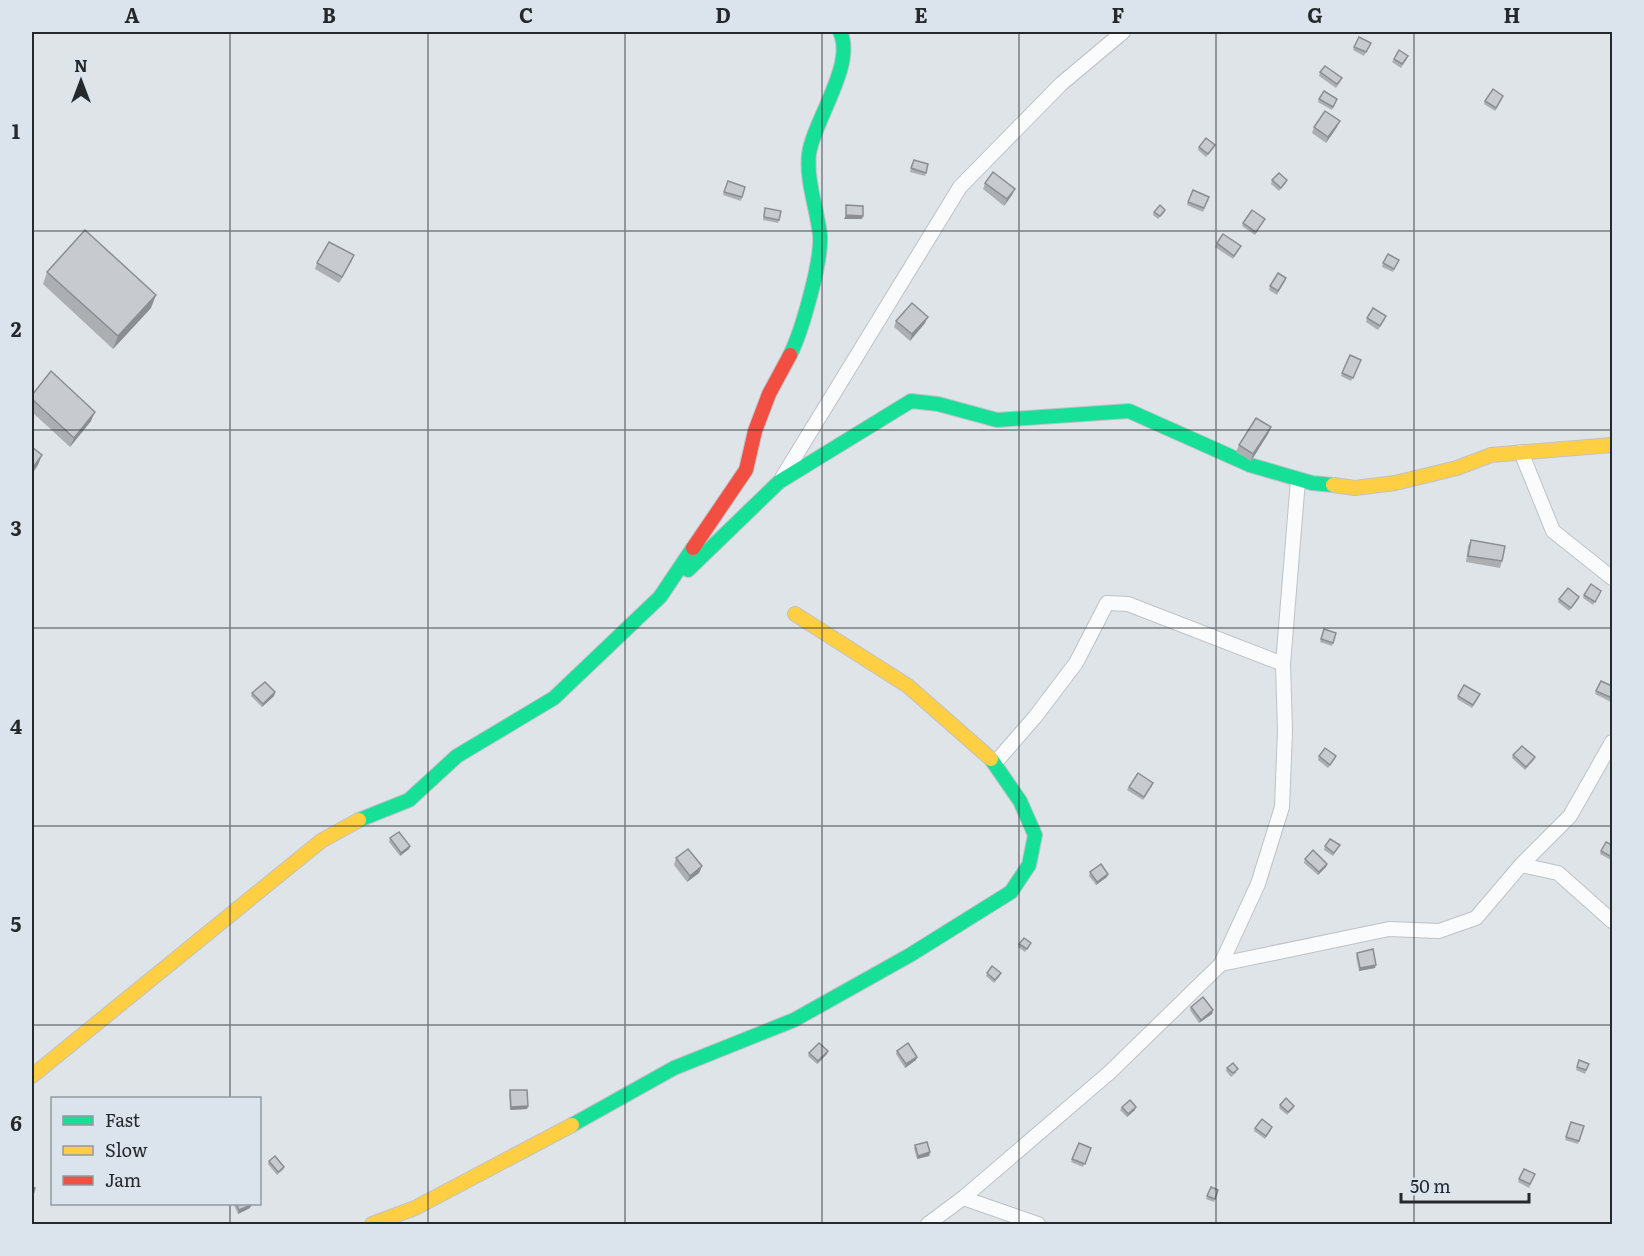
<svg xmlns="http://www.w3.org/2000/svg" width="1644" height="1256" viewBox="0 0 1644 1256" font-family="Literata,serif">
  <style>
    .lines { fill: none; stroke-linecap: round; stroke-linejoin: round }
    .street-casing { stroke: #bec2c6; stroke-width: 16 }
    .fast-casing { stroke: #bec2c6; stroke-width: 16 }
    .slow-casing { stroke: #bec2c6; stroke-width: 16 }
    .jam-casing { stroke: #bec2c6; stroke-width: 16 }
    .street { stroke: #fafbfc; stroke-width: 14 }
    .fast { stroke: #16e098; stroke-width: 14 }
    .slow { stroke: #ffcf43; stroke-width: 14 }
    .jam { stroke: #f24e42; stroke-width: 14 }
    .wall { fill: #abafb2 }
    .shaded-wall { fill: #8b8e91 }
    .building { fill: #c7cbcf; stroke: #8b8e91; stroke-width: 1.5 }
    .grid { fill: none; stroke: #25292c; stroke-width: 1.5; stroke-opacity: 0.55 }
    .neatline { fill: none; stroke: #25292c; stroke-width: 2 }
    .grid-label { font-size: 20px; text-anchor: middle; font-weight: bold; fill: #25292c }
  </style>
  <rect width="100%" height="100%" fill="#dfe4e9"/>
  <g class="lines">
    <g class="street-casing">
      <g id="street">
        <polyline points="1521,452 1553,531 1612,578"/>
        <polyline points="782,478 960,187 1061,84 1123,32"/>
        <polyline points="995,763 1035,717 1076,663 1107,603 1128,604 1283,664"/>
        <polyline points="1521,865 1558,873 1612,921"/>
        <polyline points="1221,964 1258,884 1282,807 1285,731 1283,664 1298,480"/>
        <polyline points="963,1198 1038,1224"/>
        <polyline points="928,1224 963,1198 1109,1073 1221,964 1389,929 1439,931 1476,918 1521,865 1570,816 1612,742"/>
      </g>
    </g>
    <g class="fast-casing">
      <g id="fast">
        <path d="M790 355C802 331 822 261 820 235 817 208 806 181 809 154 813 122 856 64 840 32"/>
        <polyline points="688,570 779,482 911,401 938,404 997,420 1129,411 1250,465 1312,483 1333,485"/>
        <polyline points="359,820 409,800 457,756 554,698 660,597 693,548"/>
        <polyline points="572,1125 674,1068 794,1020 910,955 1011,892 1029,865 1035,835 1020,801 991,759"/>
      </g>
    </g>
    <g class="slow-casing">
      <g id="slow">
        <polyline points="1333,485 1355,488 1395,483 1457,468 1491,455 1612,445"/>
        <polyline points="795,614 908,686 991,759"/>
        <polyline points="32,1076 321,841 359,820"/>
        <polyline points="372,1224 415,1208 572,1125"/>
      </g>
    </g>
    <g class="jam-casing">
      <polyline id="jam" points="693,548 746,470 755,431 769,394 790,355"/>
    </g>
    <use href="#street" class="street"/>
    <use href="#fast" class="fast"/>
    <use href="#slow" class="slow"/>
    <use href="#jam" class="jam"/>
  </g>
  <g class="wall">
    <polygon points="1369,46 1364,56 1353,50 1354,47"/>
    <polygon points="1394,59 1407,59 1401,68 1392,62"/>
    <polygon points="1320,72 1341,81 1336,88 1319,76"/>
    <polygon points="1319,99 1337,99 1332,110 1318,102"/>
    <polygon points="1502,99 1495,111 1484,104 1485,101"/>
    <polygon points="1314,127 1337,127 1326,143 1312,133"/>
    <polygon points="1215,145 1214,148 1206,157 1198,150 1199,147"/>
    <polygon points="914,160 928,164 925,176 910,172"/>
    <polygon points="1272,180 1286,183 1279,191 1271,184"/>
    <polygon points="728,181 745,187 741,201 723,195"/>
    <polygon points="985,183 1012,195 1004,206 983,189"/>
    <polygon points="1193,190 1209,197 1203,212 1187,205"/>
    <polygon points="765,208 779,220 778,223 763,220"/>
    <polygon points="1165,210 1164,213 1158,219 1153,215 1154,212"/>
    <polygon points="1263,222 1255,235 1242,226 1243,223"/>
    <polygon points="1217,243 1241,246 1233,259 1215,247"/>
    <polygon points="354,255 351,262 339,283 315,269 317,263"/>
    <polygon points="1399,260 1393,272 1382,267 1383,263"/>
    <polygon points="47,272 151,308 113,349 43,284"/>
    <polygon points="1285,281 1277,295 1269,290 1270,286"/>
    <polygon points="1367,318 1385,319 1378,330 1366,322"/>
    <polygon points="896,321 925,323 910,341 894,327"/>
    <polygon points="1350,355 1361,360 1351,381 1341,376"/>
    <polygon points="32,395 91,421 70,447 32,412"/>
    <polygon points="1271,427 1268,434 1251,461 1236,452 1239,445"/>
    <polygon points="1471,540 1502,561 1500,568 1466,562 1468,546"/>
    <polygon points="1600,594 1593,605 1583,598 1584,595"/>
    <polygon points="1579,597 1578,600 1569,611 1558,602 1559,599"/>
    <polygon points="1324,629 1336,633 1332,646 1320,642"/>
    <polygon points="1601,681 1612,686 1612,699 1611,702 1595,694"/>
    <polygon points="275,692 274,696 262,707 251,696 252,693"/>
    <polygon points="1458,696 1479,697 1472,708 1457,699"/>
    <polygon points="1513,755 1535,757 1534,760 1525,770 1512,758"/>
    <polygon points="1319,756 1336,756 1335,759 1328,768 1318,760"/>
    <polygon points="1152,786 1143,800 1127,790 1129,787"/>
    <polygon points="390,838 410,846 409,849 400,856 389,842"/>
    <polygon points="1612,845 1612,858 1611,860 1600,854 1601,851"/>
    <polygon points="1325,846 1338,848 1333,856 1324,850"/>
    <polygon points="676,858 702,866 699,873 687,882 674,865"/>
    <polygon points="1305,859 1327,864 1326,867 1318,875 1304,863"/>
    <polygon points="1090,872 1108,874 1107,877 1096,885 1089,876"/>
    <polygon points="1031,943 1025,952 1018,947 1019,944"/>
    <polygon points="1357,953 1375,968 1359,971 1356,956"/>
    <polygon points="987,973 1000,976 994,983 986,976"/>
    <polygon points="1191,1007 1213,1010 1212,1014 1199,1023 1190,1010"/>
    <polygon points="897,1051 917,1057 916,1060 905,1068 896,1054"/>
    <polygon points="809,1053 827,1054 817,1064 808,1056"/>
    <polygon points="1579,1060 1589,1064 1585,1074 1576,1070"/>
    <polygon points="1227,1068 1237,1072 1231,1077 1226,1071"/>
    <polygon points="510,1090 528,1106 527,1109 510,1110 509,1093"/>
    <polygon points="1280,1105 1294,1106 1293,1109 1287,1115 1279,1108"/>
    <polygon points="1122,1107 1135,1110 1127,1117 1120,1110"/>
    <polygon points="1571,1122 1584,1126 1578,1144 1565,1140"/>
    <polygon points="1272,1127 1271,1130 1265,1139 1254,1131 1255,1128"/>
    <polygon points="1079,1143 1091,1148 1083,1167 1071,1162"/>
    <polygon points="915,1145 930,1152 929,1156 917,1159 914,1148"/>
    <polygon points="269,1161 284,1167 283,1170 277,1175 268,1164"/>
    <polygon points="1524,1169 1535,1174 1529,1188 1518,1182"/>
    <polygon points="1211,1187 1218,1190 1214,1202 1206,1199"/>
    <polygon points="234,1203 250,1203 251,1205 250,1208 238,1214 234,1205"/>
  </g>
  <g class="shaded-wall">
    <polygon points="1340,121 1337,127 1326,143 1328,137"/>
    <polygon points="1015,189 1012,195 1004,206 1007,199"/>
    <polygon points="846,215 863,216 862,219 844,219"/>
    <polygon points="354,255 351,262 339,283 342,277"/>
    <polygon points="156,295 151,308 113,349 118,336"/>
    <polygon points="928,317 925,323 910,341 912,334"/>
    <polygon points="95,412 91,421 70,447 74,438"/>
    <polygon points="1271,427 1268,434 1251,461 1253,454"/>
    <polygon points="42,455 38,465 32,474 32,469"/>
    <polygon points="275,692 274,696 262,707 263,704"/>
    <polygon points="410,846 409,849 400,856 401,853"/>
    <polygon points="1327,864 1326,867 1318,875 1319,872"/>
    <polygon points="702,866 699,873 687,882 690,876"/>
    <polygon points="1108,874 1107,877 1096,885 1097,882"/>
    <polygon points="1376,965 1375,968 1359,971 1360,968"/>
    <polygon points="1213,1010 1212,1014 1199,1023 1201,1020"/>
    <polygon points="828,1051 827,1054 817,1064 818,1061"/>
    <polygon points="917,1057 916,1060 905,1068 906,1064"/>
    <polygon points="528,1106 527,1109 510,1110 511,1107"/>
    <polygon points="1136,1107 1135,1110 1127,1117 1128,1114"/>
    <polygon points="930,1152 929,1156 917,1159 918,1156"/>
    <polygon points="251,1205 250,1208 238,1214 239,1210"/>
  </g>
  <g class="building">
    <polygon points="1359,37 1371,43 1366,52 1354,47"/>
    <polygon points="1399,50 1408,56 1402,64 1394,59"/>
    <polygon points="1325,66 1342,78 1337,84 1320,72"/>
    <polygon points="1493,89 1503,96 1496,108 1485,101"/>
    <polygon points="1324,91 1337,99 1333,107 1319,99"/>
    <polygon points="1325,111 1340,121 1328,137 1314,127"/>
    <polygon points="1206,138 1215,145 1208,154 1199,147"/>
    <polygon points="914,160 928,164 926,173 911,168"/>
    <polygon points="993,172 1015,189 1007,199 985,183"/>
    <polygon points="1279,173 1287,180 1281,188 1272,180"/>
    <polygon points="728,181 745,187 742,197 724,192"/>
    <polygon points="1193,190 1209,197 1204,208 1188,202"/>
    <polygon points="846,205 863,206 863,216 846,215"/>
    <polygon points="1160,205 1165,210 1160,216 1154,212"/>
    <polygon points="765,208 781,211 779,220 764,217"/>
    <polygon points="1252,210 1265,219 1256,232 1243,223"/>
    <polygon points="85,230 156,295 118,336 47,272"/>
    <polygon points="1223,234 1241,246 1234,256 1217,243"/>
    <polygon points="329,242 354,255 342,277 317,263"/>
    <polygon points="1388,254 1399,260 1394,269 1383,263"/>
    <polygon points="1278,273 1286,278 1278,291 1270,286"/>
    <polygon points="912,303 928,317 912,334 896,321"/>
    <polygon points="1373,308 1386,316 1380,326 1367,318"/>
    <polygon points="1350,355 1361,360 1353,378 1342,373"/>
    <polygon points="51,371 95,412 74,438 32,399 32,395"/>
    <polygon points="1256,418 1271,427 1253,454 1239,445"/>
    <polygon points="32,447 42,455 32,469"/>
    <polygon points="1471,540 1505,546 1502,561 1468,556"/>
    <polygon points="1591,584 1601,591 1595,602 1584,595"/>
    <polygon points="1568,588 1579,597 1571,608 1559,599"/>
    <polygon points="1324,629 1336,633 1333,643 1321,639"/>
    <polygon points="1601,681 1612,686 1612,698 1596,691"/>
    <polygon points="265,682 275,692 263,704 252,693"/>
    <polygon points="1464,685 1480,694 1473,705 1458,696"/>
    <polygon points="1522,746 1535,757 1526,767 1513,755"/>
    <polygon points="1325,748 1336,756 1330,765 1319,756"/>
    <polygon points="1138,773 1153,783 1144,797 1129,787"/>
    <polygon points="399,832 410,846 401,853 390,838"/>
    <polygon points="1330,839 1340,845 1334,853 1325,846"/>
    <polygon points="1606,842 1612,845 1612,857 1601,851"/>
    <polygon points="688,849 702,866 690,876 676,858"/>
    <polygon points="1313,850 1327,864 1319,872 1305,859"/>
    <polygon points="1101,864 1108,874 1097,882 1090,872"/>
    <polygon points="1024,938 1031,943 1027,949 1019,944"/>
    <polygon points="1373,949 1376,965 1360,968 1357,953"/>
    <polygon points="992,966 1001,973 995,980 987,973"/>
    <polygon points="1203,997 1213,1010 1201,1020 1191,1007"/>
    <polygon points="819,1043 828,1051 818,1061 809,1053"/>
    <polygon points="908,1043 917,1057 906,1064 897,1051"/>
    <polygon points="1579,1060 1589,1064 1586,1070 1577,1067"/>
    <polygon points="1233,1063 1238,1069 1233,1073 1227,1068"/>
    <polygon points="510,1090 527,1090 528,1106 511,1107"/>
    <polygon points="1286,1098 1294,1106 1288,1112 1280,1105"/>
    <polygon points="1130,1100 1136,1107 1128,1114 1122,1107"/>
    <polygon points="1262,1119 1272,1127 1266,1136 1255,1128"/>
    <polygon points="1571,1122 1584,1126 1579,1141 1566,1137"/>
    <polygon points="927,1142 930,1152 918,1156 915,1145"/>
    <polygon points="1079,1143 1091,1148 1085,1164 1072,1159"/>
    <polygon points="275,1156 284,1167 278,1172 269,1161"/>
    <polygon points="1524,1169 1535,1174 1530,1184 1519,1179"/>
    <polygon points="32,1187 35,1188 32,1198"/>
    <polygon points="1211,1187 1218,1190 1215,1199 1207,1196"/>
    <polygon points="236,1203 250,1203 251,1205 239,1210"/>
  </g>
  <path class="grid" d="M230 32V1098M428 32V1224M625 32V1224M822 32V1224M1019 32V1224M1216 32V1224M1414 32V1224M32 231H1612M32 430H1612M32 628H1612M32 826H1612M32 1025H1612M230 1204V1224"/>
  <rect width="1644" height="1256" fill="none" stroke="#dbe4ed" stroke-width="66"/>
  <rect x="51" y="1097" width="210" height="108" fill="#dbe4ed" stroke="#9299a0" stroke-width="1.5"/>
  <rect x="63" y="1116" width="30" height="9" fill="#16e098" stroke="#9299a0" stroke-width="1.5"/>
  <text x="105" y="1127" font-size="18" fill="#25292c">Fast</text>
  <rect x="63" y="1146" width="30" height="9" fill="#ffcf43" stroke="#9299a0" stroke-width="1.5"/>
  <text x="105" y="1157" font-size="18" fill="#25292c">Slow</text>
  <rect x="63" y="1176" width="30" height="9" fill="#f24e42" stroke="#9299a0" stroke-width="1.5"/>
  <text x="105" y="1187" font-size="18" fill="#25292c">Jam</text>
  <g transform="translate(81 81)" stroke="#dbe4ed" stroke-width="4.5" paint-order="stroke">
  <path d="M0-4.5L10 22L0 15L-10 22Z" fill="#25292c"/>
  <text y="-9" font-size="16" font-weight="bold" text-anchor="middle" fill="#25292c">N</text>
  </g>
  <path d="M1401 1193v9h128v-9" fill="none" stroke="#25292c" stroke-width="3"/>
  <text x="1410" y="1193" font-size="18" fill="#25292c" stroke="#dbe4ed" stroke-width="4.5" paint-order="stroke">50 m</text>
  <rect x="33" y="33" width="1578" height="1190" class="neatline"/>
  <g class="grid-label">
    <text x="132" y="23">A</text>
    <text x="329" y="23">B</text>
    <text x="526" y="23">C</text>
    <text x="723" y="23">D</text>
    <text x="921" y="23">E</text>
    <text x="1118" y="23">F</text>
    <text x="1315" y="23">G</text>
    <text x="1512" y="23">H</text>
    <text x="16" y="139">1</text>
    <text x="16" y="337">2</text>
    <text x="16" y="536">3</text>
    <text x="16" y="734">4</text>
    <text x="16" y="932">5</text>
    <text x="16" y="1131">6</text>
  </g>
</svg>
